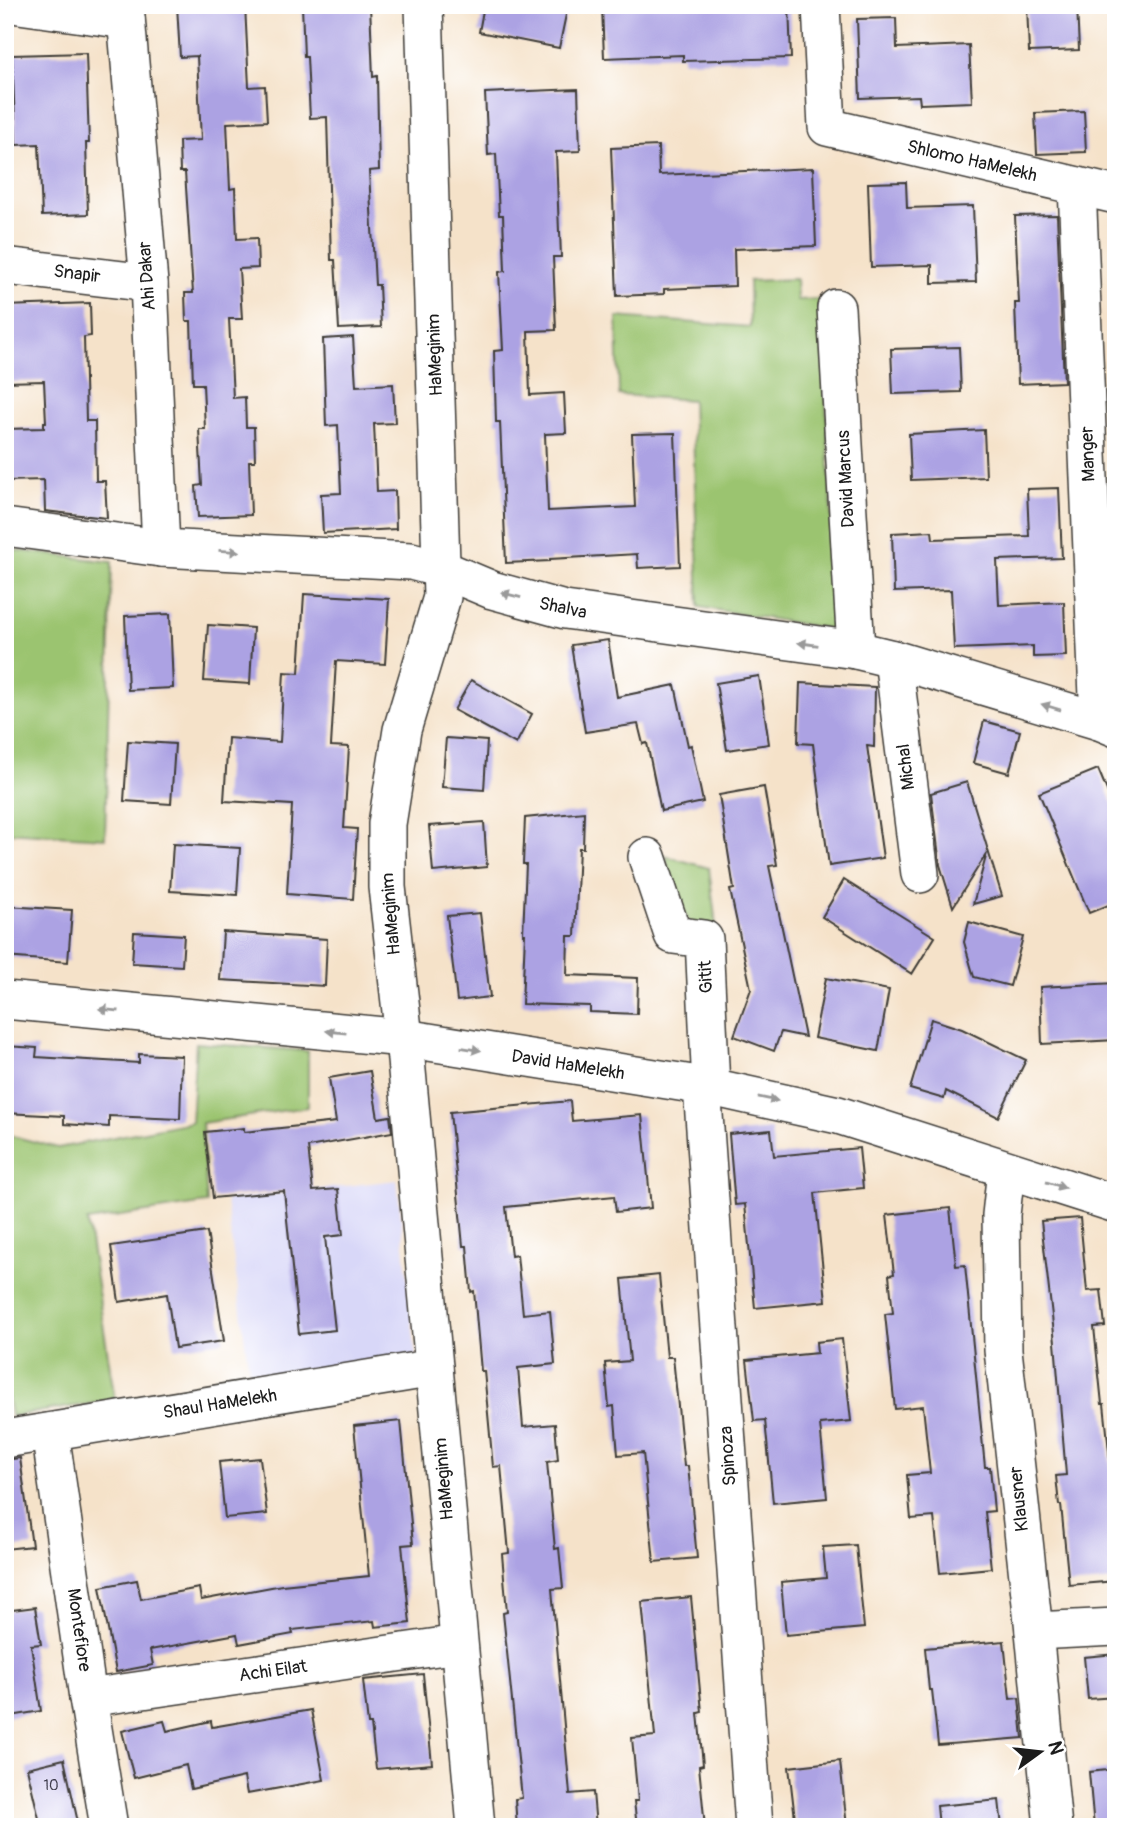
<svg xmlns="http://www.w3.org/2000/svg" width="1121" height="1832" viewBox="0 0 1121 1832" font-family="Pangolin,sans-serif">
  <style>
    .built { fill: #d8d7f8 }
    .green { fill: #9bc470; stroke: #5c7046; stroke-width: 2 }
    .building { fill: #aca2e3 }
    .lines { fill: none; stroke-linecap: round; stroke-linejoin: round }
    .minor-casing { stroke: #3d3a36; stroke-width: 40 }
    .minor { stroke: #fff; stroke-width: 37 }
    .oneway { fill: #999 }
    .labels { text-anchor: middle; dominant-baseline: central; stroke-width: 6; stroke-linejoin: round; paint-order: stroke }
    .number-label { font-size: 14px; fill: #403e4e }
    .street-label { font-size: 18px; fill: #1c1c1c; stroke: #fff }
  </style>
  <rect width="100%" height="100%" fill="#fff"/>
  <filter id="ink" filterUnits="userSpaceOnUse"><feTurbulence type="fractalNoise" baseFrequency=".0143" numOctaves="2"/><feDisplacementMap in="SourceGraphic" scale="14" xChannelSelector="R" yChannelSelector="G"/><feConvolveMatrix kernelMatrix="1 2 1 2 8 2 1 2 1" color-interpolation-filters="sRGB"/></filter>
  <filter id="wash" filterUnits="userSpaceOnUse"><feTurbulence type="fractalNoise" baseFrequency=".00686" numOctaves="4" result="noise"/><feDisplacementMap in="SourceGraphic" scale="28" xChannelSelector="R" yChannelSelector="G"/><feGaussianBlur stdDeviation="1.57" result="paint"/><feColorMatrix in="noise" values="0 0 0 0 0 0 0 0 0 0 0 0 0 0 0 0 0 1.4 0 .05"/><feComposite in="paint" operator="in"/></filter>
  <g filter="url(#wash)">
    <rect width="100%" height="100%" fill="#f5e2c9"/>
    <polygon class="built" points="397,1180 416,1358 250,1379 226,1200"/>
    <g class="green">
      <polygon points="796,279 797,300 821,299 837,630 699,607 692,400 619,395 617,317 750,327 749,281"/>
      <polygon points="5,549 112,562 105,838 5,832"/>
      <polygon points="666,856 709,868 716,926 690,925 671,882"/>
      <polygon points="196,1043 308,1051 308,1107 202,1123 207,1203 87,1221 115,1400 11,1416 5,1381 5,1134 58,1148 191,1122"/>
    </g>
    <g id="blocks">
      <g class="building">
        <polygon points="177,5 245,5 249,87 265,86 267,121 227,123 230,189 235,188 237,239 257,238 258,268 239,269 242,319 229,319 233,398 245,397 246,427 254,427 255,461 249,461 251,515 198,517 196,486 202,485 199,429 205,429 203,384 193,384 191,321 186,321 185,293 193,293 185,172 180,172 179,141 201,140 197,56 180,57"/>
        <polygon points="302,5 370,5 373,77 377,76 379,170 369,171 375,285 379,285 381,327 339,329 335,260 331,260 327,117 310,118 307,57 304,57"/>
        <polygon points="484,5 568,5 559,48 479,32"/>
        <polygon points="627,5 789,5 791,58 683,61 683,55 604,58 602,6"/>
        <polygon points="1027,5 1077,5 1079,50 1029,52"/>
        <polygon points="896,18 897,48 969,45 972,102 920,104 919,96 860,98 857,19"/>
        <polygon points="86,53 89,143 86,143 88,214 42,216 39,144 16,145 12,55"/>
        <polygon points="578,89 580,151 556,152 559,232 560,232 561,257 553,257 556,330 528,331 530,395 564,393 566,433 545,434 548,511 635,507 632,434 675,433 680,566 638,568 637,554 550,559 550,561 506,563 500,422 496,422 494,351 503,350 499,272 505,271 503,215 499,215 496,154 488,155 485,93"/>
        <polygon points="1084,111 1086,152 1037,154 1035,113"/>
        <polygon points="658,146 659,175 813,168 816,246 734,249 735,286 664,289 664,294 617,296 611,148"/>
        <polygon points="906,182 907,208 973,206 976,282 932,283 932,265 871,267 868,183"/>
        <polygon points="1057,215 1064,382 1018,384 1015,303 1019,303 1015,216"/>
        <polygon points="90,303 91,336 84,337 86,421 95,421 96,481 105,481 107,518 45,511 44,480 5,481 5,429 44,428 44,422 46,422 44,381 5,382 5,306"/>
        <polygon points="353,337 356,386 393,384 395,423 374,424 377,492 395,491 396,529 323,533 321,494 341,493 338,425 326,426 323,339"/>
        <polygon points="959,347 961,392 893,394 891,349"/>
        <polygon points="984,430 986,477 911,480 909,434"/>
        <polygon points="1059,488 1062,558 997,560 999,605 1064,602 1066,656 1033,657 1033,646 954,649 951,590 894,592 892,533 932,531 933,539 1029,536 1027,489"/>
        <polygon points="304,594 389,599 385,664 336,661 331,746 349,747 344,828 357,829 353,899 287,894 292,805 224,801 228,738 280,742 284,672 299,673"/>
        <polygon points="170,614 173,688 128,690 125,616"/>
        <polygon points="208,625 253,628 250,684 204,681"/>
        <polygon points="608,640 617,697 675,685 688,746 691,745 703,802 661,811 647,743 643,744 638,724 585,732 571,645"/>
        <polygon points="759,676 769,744 727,750 716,683"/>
        <polygon points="471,680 532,714 516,744 454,710"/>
        <polygon points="800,683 875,687 874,747 867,746 883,858 829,866 813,744 798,743"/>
        <polygon points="984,721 1020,731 1009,773 973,763"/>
        <polygon points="446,738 487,741 484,790 442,787"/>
        <polygon points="128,741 175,744 171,804 124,801"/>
        <polygon points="1098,769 1116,812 1116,902 1089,913 1039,793"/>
        <polygon points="967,782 1002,896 973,904 987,853 953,907 940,865 931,793"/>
        <polygon points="764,787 777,865 769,866 805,1037 781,1032 774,1051 734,1036 751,989 730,890 734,889 719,795"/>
        <polygon points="584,812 583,848 579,848 575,936 568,936 567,975 638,978 637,1014 590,1012 590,1006 522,1004 525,934 523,934 526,864 523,864 525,818"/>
        <polygon points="484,822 487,867 433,872 429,826"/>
        <polygon points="173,844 240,848 237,895 170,891"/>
        <polygon points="844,880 935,937 912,974 822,917"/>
        <polygon points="5,906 72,910 68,962 5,957"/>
        <polygon points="480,913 490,997 457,1001 447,916"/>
        <polygon points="969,922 1023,937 1010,986 974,977 964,942"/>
        <polygon points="134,932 184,935 182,966 132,963"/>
        <polygon points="223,932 327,939 325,986 220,980"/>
        <polygon points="826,978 889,990 878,1051 814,1038"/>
        <polygon points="1116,983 1116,1040 1042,1044 1040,987"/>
        <polygon points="931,1019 962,1029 1026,1060 998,1117 946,1091 944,1099 910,1089"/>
        <polygon points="5,1046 37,1048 36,1057 139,1063 139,1054 182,1056 180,1119 109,1116 109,1127 64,1124 64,1116 5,1113"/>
        <polygon points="370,1071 378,1118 390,1116 392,1132 308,1147 313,1191 338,1189 343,1235 325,1237 335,1330 299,1334 284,1191 213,1198 205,1132 244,1128 244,1132 336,1122 329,1078"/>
        <polygon points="570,1101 572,1121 642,1115 651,1208 616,1212 614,1196 506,1207 511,1256 517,1255 523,1314 550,1311 555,1364 518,1368 523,1427 555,1424 558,1460 547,1462 555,1549 559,1548 563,1588 552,1589 570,1794 593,1792 596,1827 517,1827 515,1799 522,1798 503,1613 507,1612 502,1554 509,1553 501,1466 493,1467 484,1371 481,1371 474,1291 471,1292 467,1246 463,1246 450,1112"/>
        <polygon points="771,1130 774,1156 859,1148 863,1188 815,1193 826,1301 755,1308 745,1204 735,1205 729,1134"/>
        <polygon points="950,1208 956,1266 965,1265 985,1467 990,1467 994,1511 985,1512 991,1568 940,1573 934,1517 911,1519 907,1475 930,1473 923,1406 895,1409 885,1314 893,1313 889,1275 894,1274 887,1215"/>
        <polygon points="1080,1218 1087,1291 1101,1290 1105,1326 1094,1327 1102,1404 1104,1404 1111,1470 1116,1470 1116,1581 1069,1585 1061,1505 1059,1505 1056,1476 1066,1475 1055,1342 1041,1221"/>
        <polygon points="207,1232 224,1341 175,1348 167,1294 119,1302 111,1246"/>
        <polygon points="659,1275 667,1357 673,1357 684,1466 688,1466 697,1558 654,1562 643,1453 618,1455 614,1406 609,1407 605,1363 630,1361 622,1279"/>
        <polygon points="842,1339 851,1421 820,1424 827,1498 773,1503 765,1420 754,1421 747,1360 817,1353 816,1342"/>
        <polygon points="401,1421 413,1544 402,1545 410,1623 375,1627 374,1621 292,1630 293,1634 239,1644 237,1634 150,1650 153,1665 116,1672 100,1587 137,1580 141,1599 199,1588 201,1600 282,1585 369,1576 354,1426"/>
        <polygon points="20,1458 32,1546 5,1549 5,1460"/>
        <polygon points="260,1458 267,1514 225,1518 219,1462"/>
        <polygon points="856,1545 864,1628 786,1635 781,1582 826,1578 823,1547"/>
        <polygon points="691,1597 702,1712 698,1713 703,1765 699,1766 705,1827 637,1827 634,1801 638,1801 632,1738 655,1736 642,1602"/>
        <polygon points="35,1607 41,1644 31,1645 41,1711 5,1717 5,1611"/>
        <polygon points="1004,1641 1010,1699 1019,1698 1023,1738 938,1745 932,1690 929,1690 925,1648"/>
        <polygon points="1116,1654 1116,1697 1088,1699 1084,1657"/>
        <polygon points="423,1674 432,1764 376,1769 371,1724 368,1724 363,1680"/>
        <polygon points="311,1710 324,1780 247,1794 244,1777 191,1789 186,1765 134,1778 122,1731 164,1721 167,1731 211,1721 212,1727"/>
        <polygon points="64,1759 79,1827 41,1827 27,1768"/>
        <polygon points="840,1761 847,1827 796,1827 789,1767"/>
        <polygon points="1116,1769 1116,1827 1094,1827 1089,1772"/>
        <polygon points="999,1800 1002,1827 939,1827 937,1806"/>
      </g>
    </g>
  </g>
  <g filter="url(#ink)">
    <use href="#blocks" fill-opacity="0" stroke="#3d3a36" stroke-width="2"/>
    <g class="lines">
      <g class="minor-casing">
        <g id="minor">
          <polyline points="19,5 126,20"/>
          <polyline points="125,5 149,283 161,548"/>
          <polyline points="424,5 442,597 402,730 387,824 387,887 404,1038 476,1827"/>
          <polyline points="821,5 827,127 1116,195"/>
          <polyline points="1077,186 1099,721"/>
          <polyline points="5,266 149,283"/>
          <polyline points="836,308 856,650"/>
          <polyline points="5,527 161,548 411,561 442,569 492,590 565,610 856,650 893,659 1099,721 1116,728"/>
          <polyline points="893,659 920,874"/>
          <polyline points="647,857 673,935 704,939 711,1087"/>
          <polyline points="5,1000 404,1038 711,1087 838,1115 1116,1204"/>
          <polyline points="702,1086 754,1827"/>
          <polyline points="1006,1170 1001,1215 1003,1350 1034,1631 1053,1827"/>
          <polyline points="50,1432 88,1698 109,1827"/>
          <polyline points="5,1439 434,1368"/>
          <polyline points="1034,1631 1116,1627"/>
          <polyline points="88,1698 458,1644"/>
        </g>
      </g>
      <use href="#minor" class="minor"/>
    </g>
    <defs><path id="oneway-solid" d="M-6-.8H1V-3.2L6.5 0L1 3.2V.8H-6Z" transform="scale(1.75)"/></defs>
    <g class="oneway">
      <use href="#oneway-solid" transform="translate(229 551) rotate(3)"/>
      <use href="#oneway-solid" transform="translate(511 595) rotate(-165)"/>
      <use href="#oneway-solid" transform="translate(808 644) rotate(-172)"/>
      <use href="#oneway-solid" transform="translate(1051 707) rotate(-163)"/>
      <use href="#oneway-solid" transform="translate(109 1010) rotate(-174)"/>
      <use href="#oneway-solid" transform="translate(336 1032) rotate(-174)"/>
      <use href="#oneway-solid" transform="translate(471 1049) rotate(9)"/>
      <use href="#oneway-solid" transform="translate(768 1099) rotate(12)"/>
      <use href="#oneway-solid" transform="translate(1056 1185) rotate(17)"/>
    </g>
  </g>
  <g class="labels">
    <g class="number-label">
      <text x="51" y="1785">10</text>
    </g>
    <g class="street-label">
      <text transform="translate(972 161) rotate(13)">Shlomo HaMelekh</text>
      <text transform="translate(77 274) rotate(7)">Snapir</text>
      <text transform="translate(147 276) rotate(-94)">Ahi Dakar</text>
      <text transform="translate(435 355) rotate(-92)">HaMeginim</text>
      <text transform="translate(1088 454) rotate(-92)">Manger</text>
      <text transform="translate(846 479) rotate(-93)">David Marcus</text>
      <text transform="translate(563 608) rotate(12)">Shalva</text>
      <text transform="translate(906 767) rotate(-97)">Michal</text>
      <text transform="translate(391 914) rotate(-95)">HaMeginim</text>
      <text transform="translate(706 977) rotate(-93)">Gitit</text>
      <text transform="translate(568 1065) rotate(9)">David HaMelekh</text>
      <text transform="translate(220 1404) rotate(-9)">Shaul HaMelekh</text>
      <text transform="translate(728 1456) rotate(-94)">Spinoza</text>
      <text transform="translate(444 1479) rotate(-95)">HaMeginim</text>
      <text transform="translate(1019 1499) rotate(-96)">Klausner</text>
      <text transform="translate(79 1630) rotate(82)">Montefiore</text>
      <text transform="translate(273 1671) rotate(-8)">Achi Eilat</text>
    </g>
  </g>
  <rect width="1121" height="1832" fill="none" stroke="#fff" stroke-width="28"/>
  <g transform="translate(1040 1752) rotate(75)" stroke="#ffffff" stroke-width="5" paint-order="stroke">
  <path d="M0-5L12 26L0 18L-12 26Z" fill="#1c1c1c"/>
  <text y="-10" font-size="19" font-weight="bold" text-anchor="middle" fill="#1c1c1c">N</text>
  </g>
</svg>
